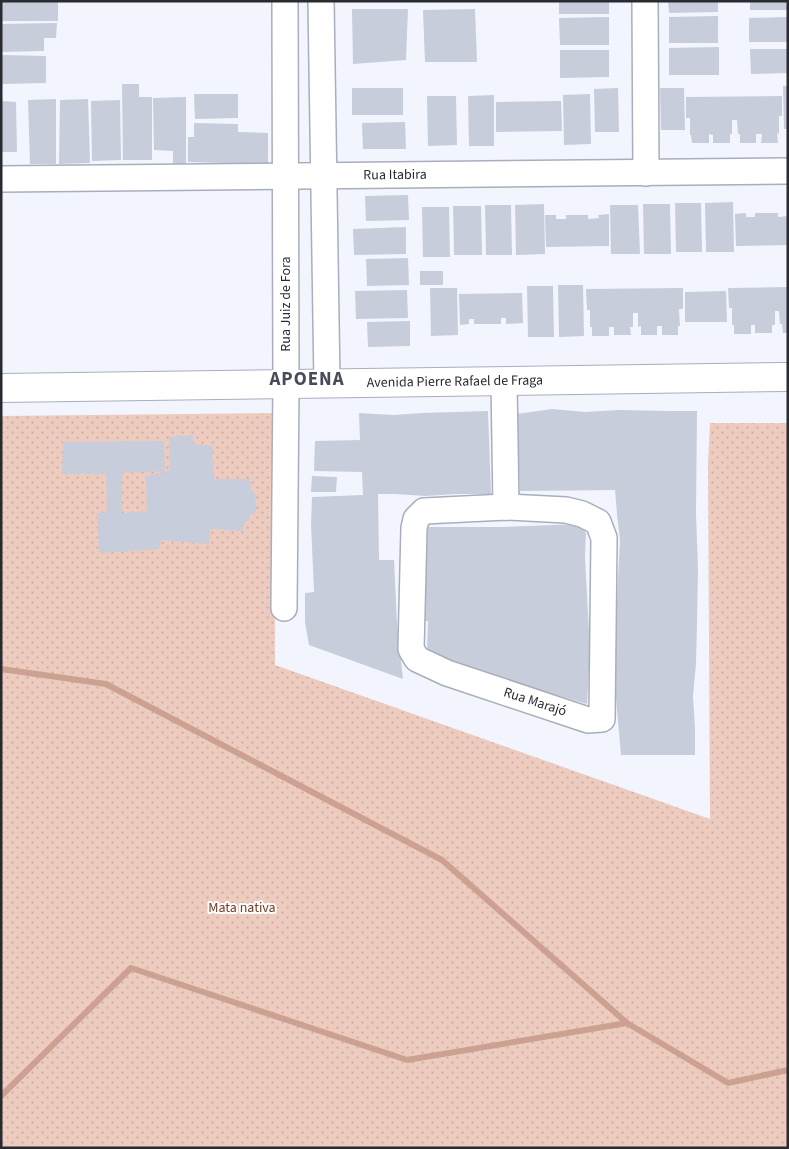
<svg xmlns="http://www.w3.org/2000/svg" width="789" height="1149" viewBox="0 0 789 1149" font-family="'Source Sans 3',sans-serif">
  <style>
    .park { fill: url(#park-dots) }
    .lines { fill: none; stroke-linecap: round; stroke-linejoin: round }
    .stream { stroke: #cca191; stroke-width: 6 }
    .building { fill: #c7cddb }
    .minor-casing { stroke: #a8aebb; stroke-width: 28 }
    .tertiary-casing { stroke: #a8aebb; stroke-width: 30 }
    .minor { stroke: #fff; stroke-width: 25 }
    .tertiary { stroke: #fff; stroke-width: 28 }
    .labels { text-anchor: middle; dominant-baseline: central; stroke-width: 4; stroke-linejoin: round; paint-order: stroke }
    .street-label { font-size: 14px; fill: #292b30; stroke: #fff }
    .park-label { font-size: 14px; fill: #753c28; stroke: #fff }
    .district-label { font-size: 19px; font-weight: bold; letter-spacing: 1px; fill: #474c58; stroke: #fff }
  </style>
  <defs>
    <pattern id="park-dots" width="8" height="8" patternUnits="userSpaceOnUse" patternTransform="scale(1.25)"><rect width="8" height="8" fill="#edcbbf"/><path d="M2 2h.1M6 6h.1" fill="none" stroke="#cbaea4" stroke-width="1.8" stroke-linecap="round"/></pattern>
  </defs>
  <rect width="100%" height="100%" fill="#f2f5fe"/>
  <polygon class="park" points="274,413 275,665 710,819 708,464 710,423 788,423 788,1148 1,1148 1,416"/>
  <g class="lines">
    <g class="stream">
      <polyline points="1,669 106,684 442,860 627,1023 728,1083 788,1070"/>
      <polyline points="1,1096 131,968 407,1060 627,1023"/>
    </g>
  </g>
  <g class="building">
    <rect x="1" y="1" width="57" height="20"/>
    <rect x="559" y="1" width="50" height="13"/>
    <polygon points="668,1 718,1 718,12 669,13"/>
    <rect x="750" y="1" width="38" height="9"/>
    <polygon points="352,9 408,9 406,60 353,64"/>
    <polygon points="475,9 477,62 425,62 423,10"/>
    <polygon points="718,16 718,43 669,43 669,17"/>
    <polygon points="609,17 609,45 560,45 559,18"/>
    <polygon points="788,17 788,42 749,42 749,18"/>
    <polygon points="57,23 56,38 44,38 44,51 1,52 1,24"/>
    <polygon points="719,47 719,75 669,75 669,48"/>
    <polygon points="750,49 788,49 788,73 751,74"/>
    <polygon points="560,50 609,50 609,77 560,78"/>
    <polygon points="2,55 46,56 46,83 2,84"/>
    <polygon points="122,84 139,84 139,97 152,97 152,160 123,160"/>
    <polygon points="783,86 788,86 788,129 784,129"/>
    <rect x="352" y="88" width="51" height="27"/>
    <polygon points="618,88 619,132 595,132 594,89"/>
    <polygon points="660,88 684,88 685,130 661,130"/>
    <polygon points="194,94 238,94 238,118 195,119"/>
    <polygon points="590,94 591,144 564,145 563,95"/>
    <polygon points="494,95 494,146 469,146 468,96"/>
    <polygon points="427,96 456,96 457,145 428,146"/>
    <polygon points="782,96 782,116 779,116 779,134 777,133 778,143 761,143 762,134 756,134 756,143 740,143 740,134 738,134 737,120 732,120 732,134 730,134 730,143 713,143 713,135 709,134 709,143 692,143 691,135 690,135 690,118 686,118 686,97"/>
    <polygon points="186,97 186,165 173,164 173,151 154,150 153,98"/>
    <polygon points="56,99 56,164 30,164 28,100"/>
    <polygon points="88,99 90,163 59,164 60,100"/>
    <polygon points="120,100 121,160 92,161 91,101"/>
    <polygon points="1,101 16,102 17,152 1,152"/>
    <polygon points="561,101 562,131 496,132 496,102"/>
    <polygon points="405,122 406,149 363,149 362,123"/>
    <polygon points="194,123 238,124 238,132 268,133 268,164 188,162 188,137 194,137"/>
    <polygon points="408,195 409,220 366,221 365,196"/>
    <polygon points="733,202 734,252 706,252 705,203"/>
    <polygon points="675,203 701,203 702,252 676,252"/>
    <polygon points="544,204 545,254 516,255 515,205"/>
    <polygon points="643,204 670,204 671,254 644,254"/>
    <polygon points="485,205 511,205 512,255 486,255"/>
    <polygon points="610,205 638,205 640,254 611,254"/>
    <polygon points="453,206 481,206 482,255 454,255"/>
    <polygon points="422,207 449,207 450,257 423,257"/>
    <polygon points="746,213 746,217 755,217 755,213 778,213 778,217 788,216 788,245 736,246 735,214"/>
    <polygon points="609,214 609,246 546,247 545,215 556,215 556,219 566,219 566,215 588,215 588,219 599,218 598,215"/>
    <polygon points="406,227 406,254 354,255 353,229"/>
    <polygon points="408,258 409,285 367,286 366,259"/>
    <rect x="420" y="271" width="23" height="14"/>
    <polygon points="558,285 583,285 584,336 559,337"/>
    <polygon points="527,286 553,286 554,337 528,337"/>
    <polygon points="788,287 788,333 783,333 782,324 780,324 779,311 775,311 775,325 772,325 772,333 755,333 755,325 751,325 751,334 734,334 734,325 732,325 732,308 729,308 728,288"/>
    <polygon points="430,288 457,288 458,335 431,336"/>
    <polygon points="683,288 683,309 679,309 680,326 678,326 678,335 662,335 662,326 657,326 657,335 641,335 641,326 638,327 638,313 633,313 633,327 630,327 631,335 614,335 614,327 609,327 609,336 592,336 592,327 590,327 590,310 587,310 586,289"/>
    <polygon points="407,290 408,318 356,319 355,291"/>
    <polygon points="726,291 727,322 685,322 685,292"/>
    <polygon points="522,293 523,323 506,324 506,318 501,318 501,324 474,324 474,319 469,319 469,324 460,325 459,294"/>
    <polygon points="410,321 410,346 368,347 367,322"/>
    <polygon points="552,409 585,412 619,410 671,411 697,411 696,514 698,569 697,624 696,664 693,696 695,728 695,755 621,755 616,699 616,621 620,540 617,514 615,490 520,491 517,414"/>
    <polygon points="488,411 491,494 456,494 426,496 395,494 378,494 379,560 394,560 397,623 403,679 309,645 305,622 305,593 314,592 311,524 312,497 363,495 362,472 314,471 315,441 360,440 359,413 393,415 422,413"/>
    <polygon points="193,435 193,444 212,446 214,479 250,479 251,491 255,493 256,512 250,515 249,521 245,521 242,531 210,529 210,544 161,540 159,549 99,553 97,514 107,511 106,474 62,474 63,442 164,441 165,471 122,473 122,513 147,511 146,476 170,471 169,437"/>
    <polygon points="312,476 337,477 336,492 311,492"/>
    <polygon points="579,524 586,533 585,557 590,651 587,704 503,679 427,651 428,621 422,621 425,527 503,527"/>
  </g>
  <g class="lines">
    <g class="minor-casing">
      <g id="minor">
        <polyline points="321,1 327,384"/>
        <polyline points="645,1 646,173"/>
        <path id="s1" d="M1 179 788 171"/>
        <polyline points="504,382 506,507"/>
        <polygon points="506,507 566,510 582,514 598,522 604,538 602,719 588,720 447,673 417,659 411,649 414,528 416,519 424,511"/>
        <polyline points="284,608 286,384 285,1"/>
      </g>
    </g>
    <g class="tertiary-casing">
      <g id="tertiary">
        <path id="s2" d="M1 388 788 377"/>
      </g>
    </g>
    <use href="#minor" class="minor"/>
    <use href="#tertiary" class="tertiary"/>
  </g>
  <g class="labels">
    <g class="street-label">
      <text stroke="none"><textPath href="#s1" startOffset="394">Rua Itabira</textPath></text>
      <text transform="translate(286 304) rotate(-90)">Rua Juiz de Fora</text>
      <text stroke="none"><textPath href="#s2" startOffset="454">Avenida Pierre Rafael de Fraga</textPath></text>
      <text transform="translate(535 702) rotate(18)">Rua Marajó</text>
    </g>
    <g class="park-label">
      <text x="242" y="908">Mata nativa</text>
    </g>
    <g class="district-label">
      <text x="307" y="379">APOENA</text>
    </g>
  </g>
  <rect width="789" height="1149" fill="none" stroke="#292b30" stroke-width="5"/>
</svg>
